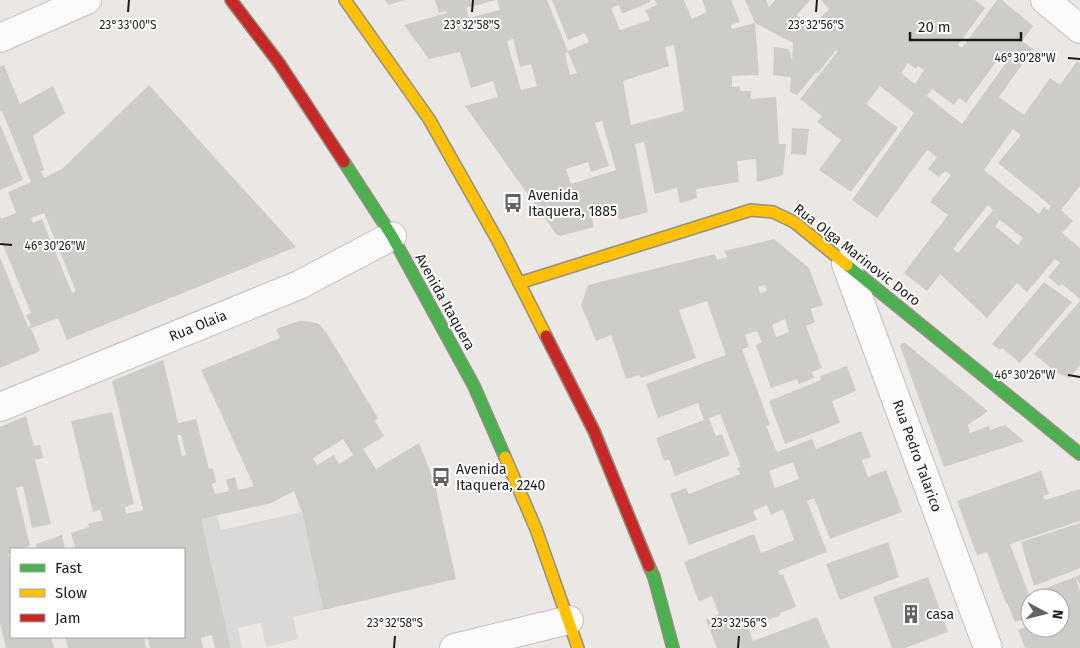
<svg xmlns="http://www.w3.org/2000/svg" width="1080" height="648" viewBox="0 0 1080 648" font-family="'Fira Sans',sans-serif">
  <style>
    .parking { fill: #dad9d8 }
    .building { fill: #ceccc9; fill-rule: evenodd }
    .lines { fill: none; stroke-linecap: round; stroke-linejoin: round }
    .street-casing { stroke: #c1c0bf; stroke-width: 30 }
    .fast-casing { stroke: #91917e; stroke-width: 14 }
    .slow-casing { stroke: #91917e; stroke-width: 14 }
    .jam-casing { stroke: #91917e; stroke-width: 14 }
    .street { stroke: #fcfbfb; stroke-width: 28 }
    .fast { stroke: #4caf50; stroke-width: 11 }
    .slow { stroke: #ffc107; stroke-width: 11 }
    .jam { stroke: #c62828; stroke-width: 11 }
    .ticks { fill: none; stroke: #1c1c1c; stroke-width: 2 }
    .labels { text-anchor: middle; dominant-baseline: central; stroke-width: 4; stroke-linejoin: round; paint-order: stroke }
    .poi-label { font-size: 14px; fill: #1c1c1c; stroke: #fff; text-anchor: start }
    .street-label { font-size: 14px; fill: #1c1c1c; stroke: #fff }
    .ticks-label { font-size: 12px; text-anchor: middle; fill: #1c1c1c; stroke: #fff; stroke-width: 4; stroke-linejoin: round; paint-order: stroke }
  </style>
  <rect width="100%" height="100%" fill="#eae7e4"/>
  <polygon class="parking" points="302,512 323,610 293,617 298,639 266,647 261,623 238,628 242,648 231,648 201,519 217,515 221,530"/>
  <g class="building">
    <polygon points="385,0 405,0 389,5"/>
    <path d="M435 0H496L466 8 469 18 500 10 497 0H547L568 51 589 42 585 33 568 40 552 0H650V2L622 14 619 5 611 8 620 30 650 20 645 10 657 5 655 0H684L692 19 707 12 702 0H731L740 22 731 25 732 29 755 23 759 75 732 76V87L740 86V91H751V99L776 97 779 144H786L783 175 757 182 756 159 737 161 739 182 696 189 697 198 680 203 677 188 655 194 644 142 635 144 648 212 619 220 615 203 589 209 594 227 560 236 556 234 465 106 498 97 493 81 471 88 460 52 429 59 404 25 447 13 446 11 439 13ZM513 39 520 67 531 64 537 86 521 90 507 41ZM674 45 684 111 631 125 623 81 669 66 665 47ZM568 52 577 73 570 75 565 53ZM602 121 616 170 571 184 566 169 588 162 591 172 609 166 595 123Z"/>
    <path d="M745 0H766L769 7 775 0H810L797 15 810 28 829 9 821 0H975L985 8 958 45 962 48 997 0H1002L1033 26 1022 41 1033 49 999 97 1024 115 1050 78 1060 85 1077 61 1080 63V186L1061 210 1073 221 1062 233 1080 248V299L1062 284 1059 286 1048 277 1060 263 1055 259 1027 292 1017 283 987 318 940 274 927 291 904 273 948 215 930 202 951 175 945 171 939 177 928 169 937 157 927 150 877 218 852 200 914 113 880 86 866 104 898 128 851 192 819 170 841 140 817 122 822 116 800 99 838 51 836 50 818 73 816 72 797 95 790 92 791 77 773 75 774 47 789 49 792 61 793 43 755 23ZM1001 55 1008 60 962 124 927 96 932 89 954 105 959 98 966 103ZM908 63 916 69 918 66 924 70 915 84 901 73ZM1013 129 1021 135 998 163 1051 206 1048 210 1044 207 1039 214 984 170ZM988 205 993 210 958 253 953 249ZM1000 220 1023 238 1018 245 995 226Z"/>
    <path d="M4 65 20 104 53 86 65 113 33 136 44 170 41 171 44 178 62 169 149 85 296 247 67 340 58 318 31 328 40 351 0 368V257L28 327 31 325 26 315 31 313 2 242H0V216L1 219 16 213 8 192 31 182 2 111 0 112V67ZM44 213 76 291 72 293 42 219 33 223 31 218Z"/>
    <polygon points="0,124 23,180 0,190"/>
    <polygon points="792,128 809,129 806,155 791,154"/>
    <path d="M774 239 809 268 823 305 811 309 815 322 806 326 822 368 812 372 814 378 799 384 797 379 771 388 756 345 762 342 757 331 745 335 749 347 742 349 770 425 766 426 777 452 812 439 816 449 861 431 871 457 862 460 868 477 886 470 902 512 830 539 814 498 807 501 827 552 778 571 780 575 783 574 796 607 780 613 781 615 748 627 753 641 817 617 830 648H717L706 620 719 614 712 596 699 602 684 562 754 534 761 553 794 540 783 509 771 515 767 505 753 511 757 520 689 545 670 494 686 488 689 494 740 474 737 468 741 467 720 414 709 418 716 436 722 434 730 455 675 476 669 459 664 461 656 438 704 420 698 403 658 418 646 384 726 355 707 301 679 310 696 358 641 378 639 375 626 379 611 335 596 341 581 305 588 285 715 254 717 260 727 257 724 251ZM765 285 767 291 760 293 758 287ZM785 319 789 332 776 337 772 325ZM793 462 799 479 775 488 769 471Z"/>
    <polygon points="1044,282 1072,302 1020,363 1002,348 1000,350 992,344"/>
    <polygon points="1080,301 1080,365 1069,378 1057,373 1034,354"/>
    <path d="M299 321H306L319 324 326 332 378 418 375 421 384 436 363 449 376 469 419 443 434 481 456 579 323 610 302 512 294 491 271 503 201 519 231 648H215L212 635 201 638 203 648H150L147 637H173L174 638 184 637V549H68L75 547 71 533 89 527 88 524 103 520 100 510 93 512 71 421 112 412 134 504 125 507 126 514 143 510 112 381 163 360 178 423 196 419 209 469 213 468 216 482 212 484 215 494 229 491 226 480 235 477 238 490 254 486 201 370 280 338 276 329ZM177 435H181L186 455 182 456ZM343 439 353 455 339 464 334 455 317 465 313 458Z"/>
    <polygon points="902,343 905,343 988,411 968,425 970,433 989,426 990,430 1005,425 1024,441 944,467 900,346"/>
    <polygon points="847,366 856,391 832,401 840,423 785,444 769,401 821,380 820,376"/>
    <polygon points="26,416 34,446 40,445 43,458 35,460 51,524 32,528 23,486 16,488 30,546 21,549 11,549 11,553 8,554 11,567 11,637 51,637 54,648 6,648 0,623 0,427"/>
    <polygon points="1041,471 1049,494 1043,496 1045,500 1080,489 1080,521 1010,544 1029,595 1049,587 1080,575 1080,584 1075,577 1080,591 1080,648 1025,648 1018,630 1030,625 1030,628 1060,628 1060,598 1030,598 1030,617 1015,622 1007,603 1006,603 987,552 977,555 957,501"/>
    <polygon points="1080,523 1080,568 1034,586 1021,542"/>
    <polygon points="62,535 65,549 37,549 36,544"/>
    <polygon points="888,542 899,577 840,600 826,564"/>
    <polygon points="928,577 948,632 905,648 892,648 873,597"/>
    <polygon points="65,637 144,637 146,648 68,648"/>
  </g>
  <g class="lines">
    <g class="street-casing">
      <g id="street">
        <polyline points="1045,0 1080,29"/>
        <polyline points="0,38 87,0"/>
        <polyline points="846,264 988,648"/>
        <polyline points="0,407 299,285 392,236"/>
        <polyline points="454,648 569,620"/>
      </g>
    </g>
    <g class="fast-casing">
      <g id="fast">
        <polyline points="344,162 392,236 474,386 505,457"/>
        <polyline points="847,265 1080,454"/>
        <polyline points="649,566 654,577 673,648"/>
      </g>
    </g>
    <g class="slow-casing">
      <g id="slow">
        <polyline points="345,0 429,119 498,241 546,336"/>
        <polyline points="519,283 751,210 773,212 794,222 847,265"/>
        <polyline points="505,457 536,529 578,648"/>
      </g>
    </g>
    <g class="jam-casing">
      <g id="jam">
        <polyline points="231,0 279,63 344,162"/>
        <polyline points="546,336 594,431 649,566"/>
      </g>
    </g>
    <use href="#street" class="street"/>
    <use href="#fast" class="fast"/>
    <use href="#slow" class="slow"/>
    <use href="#jam" class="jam"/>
  </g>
  <path class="ticks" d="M128 12 129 0M472 12 473 0M816 12 817 0M1068 58 1080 59M0 244 12 245M1068 375 1080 377M394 648 395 636M738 648 739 636"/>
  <defs>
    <g id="bus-bare" transform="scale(1.5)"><path d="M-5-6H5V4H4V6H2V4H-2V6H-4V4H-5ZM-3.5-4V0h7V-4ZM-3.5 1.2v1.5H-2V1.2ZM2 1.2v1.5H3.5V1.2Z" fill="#646362" stroke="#fff" stroke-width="2.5" paint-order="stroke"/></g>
    <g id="building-bare" transform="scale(1.5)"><path d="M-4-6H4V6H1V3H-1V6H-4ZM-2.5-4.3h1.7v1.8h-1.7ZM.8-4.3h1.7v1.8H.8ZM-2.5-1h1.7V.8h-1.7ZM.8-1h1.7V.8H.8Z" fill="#646362" stroke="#fff" stroke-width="2.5" paint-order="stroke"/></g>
  </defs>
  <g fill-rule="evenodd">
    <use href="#bus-bare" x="513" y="203"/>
    <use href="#bus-bare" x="441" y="477"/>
    <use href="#building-bare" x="911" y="614"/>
  </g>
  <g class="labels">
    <g class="poi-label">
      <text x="528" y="195">Avenida<tspan x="528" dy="16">Itaquera, 1885</tspan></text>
      <text x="456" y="469">Avenida<tspan x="456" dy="16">Itaquera, 2240</tspan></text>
      <text x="926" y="614">casa</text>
    </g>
    <g class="street-label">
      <text transform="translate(857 255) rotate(38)">Rua Olga Marinovic Doro</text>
      <text transform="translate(445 302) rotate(61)">Avenida Itaquera</text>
      <text transform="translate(198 326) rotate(-22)">Rua Olaia</text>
      <text transform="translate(917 456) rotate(70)">Rua Pedro Talarico</text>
    </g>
  </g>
  <g class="ticks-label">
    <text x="128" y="29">23°33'00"S</text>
    <text x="472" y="29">23°32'58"S</text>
    <text x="816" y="29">23°32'56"S</text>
    <text x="1025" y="62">46°30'28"W</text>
    <text x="55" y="250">46°30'26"W</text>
    <text x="1025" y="379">46°30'26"W</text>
    <text x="395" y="627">23°32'58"S</text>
    <text x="739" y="627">23°32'56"S</text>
  </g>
  <rect x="10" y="548" width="175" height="90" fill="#ffffff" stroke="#a4a4a4"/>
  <rect x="20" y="564" width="25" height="8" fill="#4caf50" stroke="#a4a4a4"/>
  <text x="55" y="573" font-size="15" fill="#1c1c1c">Fast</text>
  <rect x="20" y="589" width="25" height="8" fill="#ffc107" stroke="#a4a4a4"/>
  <text x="55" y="598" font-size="15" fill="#1c1c1c">Slow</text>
  <rect x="20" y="614" width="25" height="8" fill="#c62828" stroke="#a4a4a4"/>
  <text x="55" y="623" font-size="15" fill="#1c1c1c">Jam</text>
  <g transform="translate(1045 613) rotate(97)"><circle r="24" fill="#ffffff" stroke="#a4a4a4"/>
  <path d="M0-4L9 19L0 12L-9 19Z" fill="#646362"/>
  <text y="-8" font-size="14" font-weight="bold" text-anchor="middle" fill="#1c1c1c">N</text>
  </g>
  <path d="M910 32v8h111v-8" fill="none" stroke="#1c1c1c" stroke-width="2.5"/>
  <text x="918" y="32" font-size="15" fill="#1c1c1c" stroke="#ffffff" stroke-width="4" paint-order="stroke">20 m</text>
</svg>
